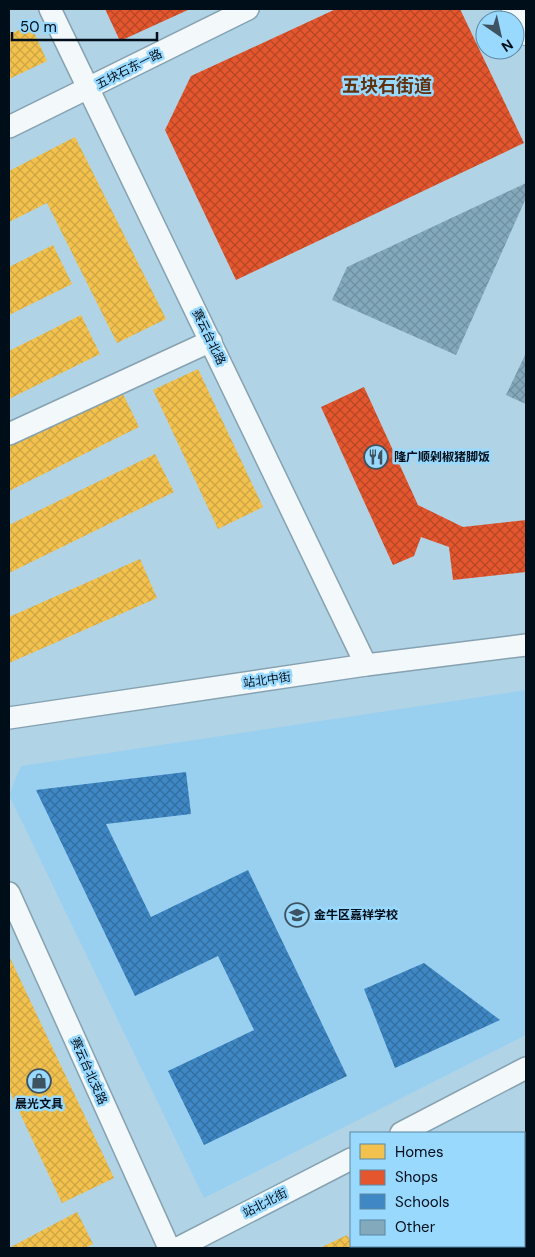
<svg xmlns="http://www.w3.org/2000/svg" width="535" height="1257" viewBox="0 0 535 1257" font-family="'DM Sans','Noto Sans SC',sans-serif">
  <style>
    .built { fill: #99d0ef }
    .homes { fill: url(#homes-cross-hatch) }
    .shops { fill: url(#shops-cross-hatch) }
    .schools { fill: url(#schools-cross-hatch) }
    .building { fill: url(#building-cross-hatch) }
    .lines { fill: none; stroke-linecap: round; stroke-linejoin: round }
    .minor-casing { stroke: #86a2b1; stroke-width: 24 }
    .major-casing { stroke: #86a2b1; stroke-width: 30 }
    .minor { stroke: #f3f8fb; stroke-width: 21 }
    .major { stroke: #f3f8fb; stroke-width: 28 }
    .labels { text-anchor: middle; dominant-baseline: central; stroke-width: 5; stroke-linejoin: round; paint-order: stroke }
    .street-label { font-size: 12px; fill: #000e1a; stroke: #99d9fd }
    .poi-label { font-size: 12px; font-weight: bold; fill: #000e1a; stroke: #99d9fd; text-anchor: start }
    .district-label { font-size: 18px; font-weight: bold; fill: #603210; stroke: #99d9fd }
  </style>
  <defs>
    <pattern id="homes-cross-hatch" width="8" height="8" patternUnits="userSpaceOnUse" patternTransform="scale(1.25)"><rect width="8" height="8" fill="#f2c14e"/><path d="M0 0l8 8M0 8l8-8" fill="none" stroke="#cea544"/></pattern>
    <pattern id="shops-cross-hatch" width="8" height="8" patternUnits="userSpaceOnUse" patternTransform="scale(1.25)"><rect width="8" height="8" fill="#e4572e"/><path d="M0 0l8 8M0 8l8-8" fill="none" stroke="#b64626"/></pattern>
    <pattern id="schools-cross-hatch" width="8" height="8" patternUnits="userSpaceOnUse" patternTransform="scale(1.25)"><rect width="8" height="8" fill="#3f88c5"/><path d="M0 0l8 8M0 8l8-8" fill="none" stroke="#326e9f"/></pattern>
    <pattern id="building-cross-hatch" width="8" height="8" patternUnits="userSpaceOnUse" patternTransform="scale(1.25)"><rect width="8" height="8" fill="#83a9bc"/><path d="M0 0l8 8M0 8l8-8" fill="none" stroke="#6f90a1"/></pattern>
  </defs>
  <rect width="100%" height="100%" fill="#b0d3e6"/>
  <polygon class="built" points="526,690 526,1035 204,1198 9,795 21,766"/>
  <g class="homes">
    <polygon points="30,24 47,61 9,79 9,35"/>
    <polygon points="75,137 166,319 117,343 47,203 9,222 9,171"/>
    <polygon points="53,245 72,284 9,315 9,267"/>
    <polygon points="81,315 100,354 9,399 9,351"/>
    <polygon points="198,369 263,507 218,529 153,390"/>
    <polygon points="120,388 139,427 9,491 9,443"/>
    <polygon points="155,454 174,492 9,573 9,525"/>
    <polygon points="140,559 157,598 9,663 9,617"/>
    <polygon points="9,956 114,1178 62,1203 9,1090"/>
    <polygon points="526,1138 526,1210 524,1211 524,1139"/>
    <polygon points="77,1212 93,1244 85,1248 9,1248"/>
    <polygon points="347,1235 354,1248 320,1248"/>
    <polygon points="407,1246 465,1246 460,1248 408,1248"/>
  </g>
  <g class="shops">
    <polygon points="105,9 190,9 120,41"/>
    <polygon points="336,9 460,9 524,143 236,280 165,130 191,76"/>
    <polygon points="364,387 418,505 463,527 526,520 526,572 453,580 449,547 421,537 414,556 393,565 321,407"/>
  </g>
  <g class="schools">
    <polygon points="186,772 191,814 106,824 151,917 248,870 347,1076 204,1145 168,1071 254,1030 218,956 135,996 36,790"/>
    <polygon points="424,963 500,1020 395,1068 364,989"/>
  </g>
  <g class="building">
    <polygon points="526,183 526,198 456,355 332,300 347,267"/>
    <polygon points="526,353 526,404 506,395"/>
  </g>
  <g class="lines">
    <g class="minor-casing">
      <g id="minor">
        <polyline points="50,9 366,665"/>
        <polyline points="9,127 248,9"/>
        <polyline points="9,434 211,341"/>
        <polyline points="9,718 366,665 526,645"/>
        <polyline points="9,893 169,1248"/>
        <polyline points="401,1133 526,1068"/>
        <polyline points="178,1248 351,1159"/>
      </g>
    </g>
    <g class="major-casing">
      <polyline id="major" points="516,9 526,31"/>
    </g>
    <use href="#minor" class="minor"/>
    <use href="#major" class="major"/>
  </g>
  <defs>
    <g id="restaurant-ring" transform="scale(1.25)"><circle r="9.5" fill="#99d9fd" stroke="#3e5361" stroke-width="1.5"/><path d="M-5-6h1v4h1v-4h1v4h1v-4h1v5L-1.5 .5V6h-2V.5L-5-1ZM5-6V6H3V1.5H1.5Q1.5-4 5-6Z" fill="#3e5361"/></g>
    <g id="school-ring" transform="scale(1.25)"><circle r="9.5" fill="#99d9fd" stroke="#3e5361" stroke-width="1.5"/><path d="M0-5L7-2L0 1L-7-2ZM-4 1L0 2.5L4 1V4Q0 6-4 4Z" fill="#3e5361"/></g>
    <g id="shop-ring" transform="scale(1.25)"><circle r="9.5" fill="#99d9fd" stroke="#3e5361" stroke-width="1.5"/><path d="M-5-2.5h2.3a2.7 3.5 0 0 1 5.4 0H5L5.5 6h-11ZM-1.5-2.5h3a1.5 2.3 0 0 0-3 0Z" fill="#3e5361"/></g>
  </defs>
  <g fill-rule="evenodd">
    <use href="#restaurant-ring" x="376" y="457"/>
    <use href="#school-ring" x="297" y="915"/>
    <use href="#shop-ring" x="39" y="1081"/>
  </g>
  <g class="labels">
    <g class="street-label">
      <text transform="translate(129 69) rotate(-27)">五块石东一路</text>
      <text transform="translate(209 337) rotate(64)">赛云台北路</text>
      <text transform="translate(267 680) rotate(-8)">站北中街</text>
      <text transform="translate(89 1071) rotate(66)">赛云台北支路</text>
      <text transform="translate(265 1203) rotate(-27)">站北北街</text>
    </g>
    <g class="poi-label">
      <text x="394" y="457">隆广顺剁椒猪脚饭</text>
      <text x="314" y="915">金牛区嘉祥学校</text>
      <text x="39" y="1104" text-anchor="middle">晨光文具</text>
    </g>
    <g class="district-label">
      <text x="387" y="86">五块石街道</text>
    </g>
  </g>
  <rect width="535" height="1257" fill="none" stroke="#000e1a" stroke-width="20"/>
  <rect x="350" y="1132" width="175" height="115" fill="#99d9fd" stroke="#5c88a2"/>
  <rect x="360" y="1144" width="25" height="15" fill="#f2c14e" stroke="#5c88a2"/>
  <text x="395" y="1157" font-size="15" fill="#000e1a">Homes</text>
  <rect x="360" y="1170" width="25" height="15" fill="#e4572e" stroke="#5c88a2"/>
  <text x="395" y="1182" font-size="15" fill="#000e1a">Shops</text>
  <rect x="360" y="1194" width="25" height="15" fill="#3f88c5" stroke="#5c88a2"/>
  <text x="395" y="1207" font-size="15" fill="#000e1a">Schools</text>
  <rect x="360" y="1220" width="25" height="15" fill="#83a9bc" stroke="#5c88a2"/>
  <text x="395" y="1232" font-size="15" fill="#000e1a">Other</text>
  <g transform="translate(500 35) rotate(146)"><circle r="24" fill="#99d9fd" stroke="#5c88a2"/>
  <path d="M0-4L9 19L0 12L-9 19Z" fill="#3e5361"/>
  <text y="-8" font-size="14" font-weight="bold" text-anchor="middle" fill="#000e1a">N</text>
  </g>
  <path d="M12 32v8h145v-8" fill="none" stroke="#000e1a" stroke-width="2.5"/>
  <text x="20" y="32" font-size="15" fill="#000e1a" stroke="#99d9fd" stroke-width="4" paint-order="stroke">50 m</text>
</svg>
